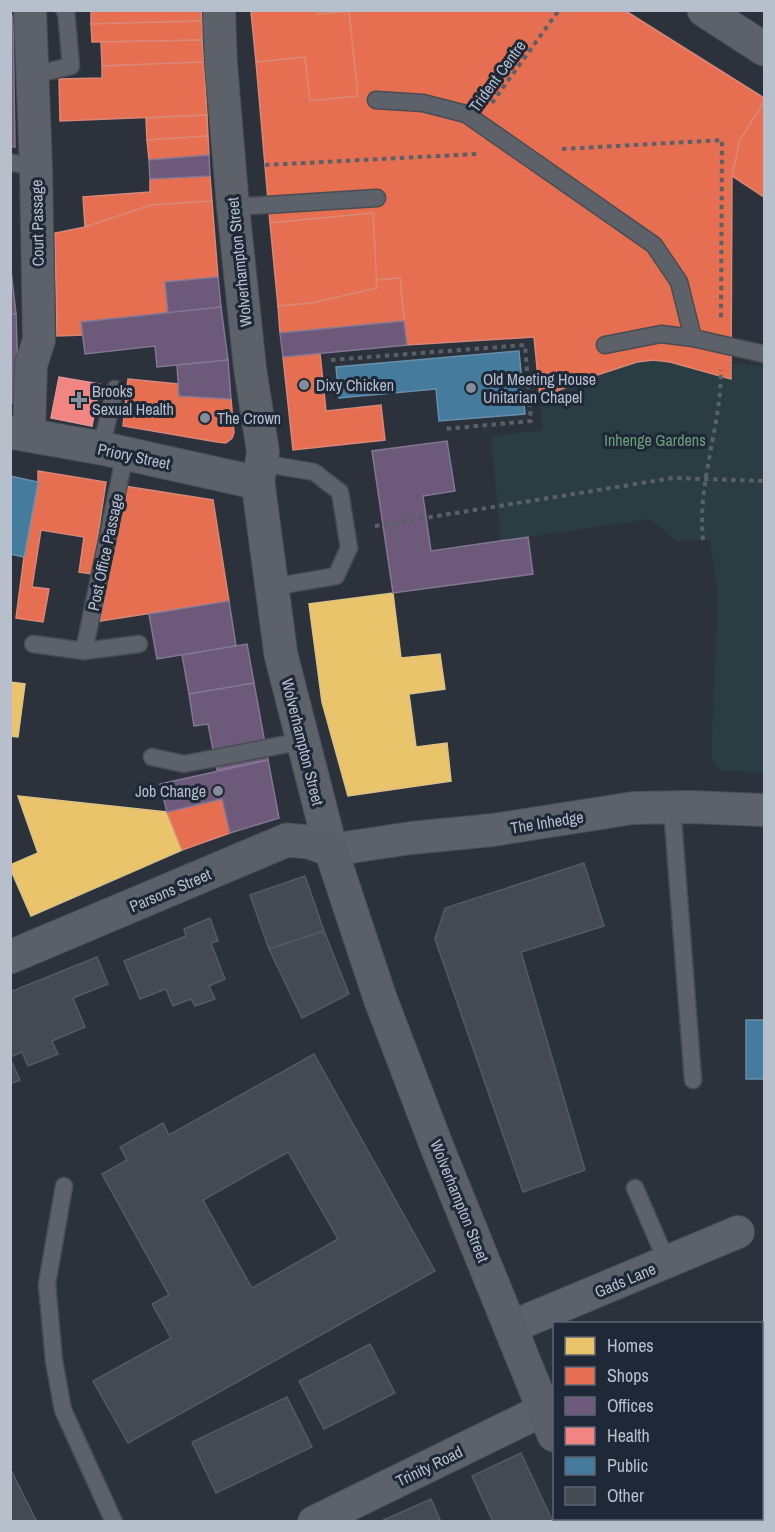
<svg xmlns="http://www.w3.org/2000/svg" width="775" height="1532" viewBox="0 0 775 1532" font-family="'Archivo Narrow',sans-serif">
  <style>
    .green { fill: #293d42 }
    .homes { fill: #e9c46a; stroke: #dac287; stroke-width: 1.5 }
    .shops { fill: #e76f51; stroke: #d98776; stroke-width: 1.5 }
    .offices { fill: #6d597a; stroke: #837793; stroke-width: 1.5 }
    .health { fill: #f28482; stroke: #e09598; stroke-width: 1.5 }
    .public { fill: #457b9d; stroke: #678fab; stroke-width: 1.5 }
    .building { fill: #454a52; stroke: #545a63; stroke-width: 1.5; fill-rule: evenodd }
    .lines { fill: none; stroke-linecap: round; stroke-linejoin: round }
    .service-casing { stroke: #484d54; stroke-width: 19 }
    .minor-casing { stroke: #484d54; stroke-width: 34 }
    .tertiary-casing { stroke: #484d54; stroke-width: 35 }
    .secondary-casing { stroke: #484d54; stroke-width: 35 }
    .path { stroke: #5a6066; stroke-width: 4; stroke-dasharray: 4.5 4.5; stroke-linecap: butt }
    .service { stroke: #5d6169; stroke-width: 16 }
    .minor { stroke: #5d6169; stroke-width: 32 }
    .tertiary { stroke: #5d6169; stroke-width: 33 }
    .secondary { stroke: #5b6068; stroke-width: 33 }
    .poi-dot { fill: #868d9a; stroke: #1f2837; stroke-width: 2 }
    .labels { text-anchor: middle; dominant-baseline: central; stroke-width: 6; stroke-linejoin: round; paint-order: stroke }
    .street-label { font-size: 16px; fill: #b7becc; stroke: #1f2837 }
    .poi-label { font-size: 16px; fill: #b7becc; stroke: #1f2837; text-anchor: start }
    .park-label { font-size: 16px; fill: #6e9d7a; stroke: #1f2837 }
  </style>
  <rect width="100%" height="100%" fill="#2c323c"/>
  <path class="green" d="M653 360 670 362 731 379V363L764 366V773L719 770 711 758 718 597 710 540 677 541 649 519 501 541 491 436 542 430 540 398C577 383 613 365 653 360Z"/>
  <g class="homes">
    <polygon points="393,593 401,658 440,654 445,689 409,694 416,747 447,743 451,781 348,796 322,702 309,604"/>
    <polygon points="10,682 25,684 18,737 10,736"/>
    <polygon points="18,796 167,812 182,850 31,916 10,868 10,865 38,853"/>
  </g>
  <g class="shops">
    <polygon points="91,10 201,10 202,21 91,24"/>
    <polygon points="266,10 318,10 318,14 349,11 358,96 310,101 305,57 256,62 251,12"/>
    <polygon points="318,10 349,10 349,11 318,14"/>
    <polygon points="624,10 764,98 764,102 740,140 732,176 731,379 670,362 653,360 637,362 594,376 540,398 534,337 407,345 400,278 376,280 373,213 270,223 256,62 305,57 310,101 358,96 349,11"/>
    <polygon points="202,21 202,40 92,42 91,24"/>
    <polygon points="202,40 204,62 102,66 101,42"/>
    <polygon points="204,62 207,115 60,121 59,79 102,78 102,66"/>
    <polygon points="764,102 764,197 732,176 740,140"/>
    <polygon points="207,115 208,136 147,140 146,118"/>
    <polygon points="208,136 209,155 149,160 147,140"/>
    <polygon points="210,176 212,201 151,205 85,227 83,197 150,192 150,179"/>
    <polygon points="212,201 218,277 165,282 168,313 81,322 83,335 57,336 55,233 85,227 151,205"/>
    <polygon points="373,213 377,288 312,303 278,306 270,223"/>
    <polygon points="400,278 404,321 280,333 278,306 312,303 377,288 376,280"/>
    <polygon points="320,353 326,411 381,405 385,440 293,450 283,357"/>
    <polygon points="128,379 178,384 179,396 231,399 234,433 232,438 226,443 217,442 123,426"/>
    <polygon points="38,471 106,482 92,574 79,572 84,537 41,530 32,587 49,589 43,622 16,618 24,557 38,482"/>
    <polygon points="124,486 213,500 229,601 100,621"/>
    <polygon points="222,799 230,833 182,850 167,812"/>
  </g>
  <g class="offices">
    <polygon points="10,15 13,16 15,147 10,146"/>
    <polygon points="209,155 210,176 150,179 149,160"/>
    <polygon points="10,262 16,314 10,314"/>
    <polygon points="218,277 221,307 168,313 165,282"/>
    <polygon points="221,307 228,360 157,367 155,346 85,354 81,322"/>
    <polygon points="10,314 16,314 19,404 10,402"/>
    <polygon points="404,321 407,345 283,357 280,333"/>
    <polygon points="228,360 231,399 179,396 177,365"/>
    <polygon points="447,441 455,491 423,496 431,551 528,537 533,574 393,593 372,451"/>
    <polygon points="229,601 236,646 157,659 149,614"/>
    <polygon points="247,644 254,683 189,694 182,655"/>
    <polygon points="254,683 268,760 217,770 208,724 194,726 189,694"/>
    <polygon points="268,760 279,818 230,833 222,799 167,812 160,784"/>
  </g>
  <polygon class="health" points="59,377 100,384 92,426 51,418"/>
  <g class="public">
    <polygon points="519,351 525,414 439,421 436,389 339,398 336,367"/>
    <polygon points="10,476 38,482 24,557 10,554"/>
    <rect x="746" y="1020" width="18" height="59"/>
  </g>
  <g class="building">
    <polygon points="584,863 604,926 521,952 585,1170 523,1192 435,939 445,908"/>
    <polygon points="305,876 324,931 269,949 250,895"/>
    <polygon points="210,918 218,941 211,943 225,979 209,986 215,999 195,1006 191,999 173,1006 166,989 140,999 124,961 186,936 184,929"/>
    <polygon points="324,931 349,994 302,1018 269,949"/>
    <polygon points="97,957 108,984 73,998 85,1027 52,1041 58,1054 28,1066 22,1052 10,1057 10,992"/>
    <path d="M314 1054 435 1271 128 1443 93 1381 171 1338 152 1304 169 1295 102 1174 127 1160 120 1147 163 1123 169 1135ZM288 1152 338 1239 252 1288 203 1200Z"/>
    <polygon points="10,1058 20,1080 10,1084"/>
    <polygon points="370,1344 395,1393 324,1429 299,1381"/>
    <polygon points="287,1397 312,1447 216,1493 192,1442"/>
    <polygon points="521,1453 553,1522 493,1522 472,1476"/>
    <polygon points="10,1468 37,1522 10,1522"/>
    <polygon points="431,1499 441,1522 379,1522"/>
    <polygon points="669,1518 718,1518 719,1522 662,1522"/>
  </g>
  <g class="lines">
    <g class="service-casing">
      <g id="service">
        <polyline points="33,75 71,66 66,11 64,10"/>
        <polyline points="376,100 423,103 466,114 654,245 679,282 693,338 764,354"/>
        <polyline points="10,162 36,168"/>
        <polyline points="233,207 377,198"/>
        <polyline points="605,345 661,334 693,338"/>
        <polyline points="101,448 115,389"/>
        <polyline points="261,463 314,472 340,492 349,548 336,576 272,587"/>
        <polyline points="33,644 84,651 139,644"/>
        <polyline points="84,651 125,454"/>
        <polyline points="152,757 184,764 303,741"/>
        <polyline points="672,807 693,1080"/>
        <polyline points="64,1186 47,1284 54,1361 63,1410 114,1522"/>
        <polyline points="635,1188 667,1262"/>
      </g>
    </g>
    <g class="minor-casing">
      <g id="minor">
        <polyline points="219,10 221,64 233,207 250,368 263,452 258,483"/>
        <polyline points="29,435 31,365 39,340 36,168 30,10"/>
        <polyline points="331,850 411,838 493,830 633,808 691,807 764,810"/>
        <polyline points="511,1327 738,1232"/>
        <polyline points="314,1522 543,1410"/>
      </g>
    </g>
    <g class="tertiary-casing">
      <g id="tertiary">
        <polyline points="704,10 764,49"/>
        <polyline points="10,432 101,448 258,483 281,655 331,850"/>
      </g>
    </g>
    <g class="secondary-casing">
      <g id="secondary">
        <polyline points="10,957 287,840 309,842 331,850 380,998 437,1147 554,1435"/>
        <polyline points="592,1518 594,1522"/>
      </g>
    </g>
    <g class="path">
      <polyline points="492,103 559,10"/>
      <polyline points="562,149 722,140 721,320"/>
      <polyline points="265,165 477,154"/>
      <polyline points="331,360 525,345 531,421 445,429"/>
      <polyline points="375,526 673,478 764,481"/>
      <path d="M703 540C697 482 721 428 721 370"/>
    </g>
    <use href="#service" class="service"/>
    <use href="#minor" class="minor"/>
    <use href="#tertiary" class="tertiary"/>
    <use href="#secondary" class="secondary"/>
  </g>
  <g class="poi-dot">
    <circle cx="304" cy="385" r="6"/>
    <circle cx="471" cy="388" r="6"/>
    <path d="M76 391h6v6h6v6h-6v6h-6v-6h-6v-6h6z"/>
    <circle cx="205" cy="418" r="6"/>
    <circle cx="218" cy="791" r="6"/>
  </g>
  <g class="labels">
    <g class="street-label">
      <text transform="translate(497 76) rotate(-54)">Trident Centre</text>
      <text transform="translate(37 223) rotate(-91)">Court Passage</text>
      <text transform="translate(239 262) rotate(-96)">Wolverhampton Street</text>
      <text transform="translate(134 456) rotate(12)">Priory Street</text>
      <text transform="translate(105 552) rotate(-78)">Post Office Passage</text>
      <text transform="translate(303 742) rotate(76)">Wolverhampton Street</text>
      <text transform="translate(547 822) rotate(-9)">The Inhedge</text>
      <text transform="translate(170 890) rotate(-23)">Parsons Street</text>
      <text transform="translate(460 1201) rotate(68)">Wolverhampton Street</text>
      <text transform="translate(625 1280) rotate(-23)">Gads Lane</text>
      <text transform="translate(429 1466) rotate(-26)">Trinity Road</text>
    </g>
    <g class="poi-label">
      <text x="483" y="379">Old Meeting House<tspan x="483" dy="18">Unitarian Chapel</tspan></text>
      <text x="316" y="385">Dixy Chicken</text>
      <text x="92" y="391">Brooks<tspan x="92" dy="18">Sexual Health</tspan></text>
      <text x="217" y="418">The Crown</text>
      <text x="206" y="791" text-anchor="end">Job Change</text>
    </g>
    <g class="park-label">
      <text x="655" y="440">Inhenge Gardens</text>
    </g>
  </g>
  <rect width="775" height="1532" fill="none" stroke="#b7becc" stroke-width="24"/>
  <rect x="553" y="1322" width="210" height="198" fill="#1f2837" stroke="#5c6473" stroke-width="1.5"/>
  <rect x="565" y="1337" width="30" height="18" fill="#e9c46a" stroke="#5c6473" stroke-width="1.5"/>
  <text x="607" y="1352" font-size="18" fill="#b7becc">Homes</text>
  <rect x="565" y="1367" width="30" height="18" fill="#e76f51" stroke="#5c6473" stroke-width="1.5"/>
  <text x="607" y="1382" font-size="18" fill="#b7becc">Shops</text>
  <rect x="565" y="1397" width="30" height="18" fill="#6d597a" stroke="#5c6473" stroke-width="1.5"/>
  <text x="607" y="1412" font-size="18" fill="#b7becc">Offices</text>
  <rect x="565" y="1427" width="30" height="18" fill="#f28482" stroke="#5c6473" stroke-width="1.5"/>
  <text x="607" y="1442" font-size="18" fill="#b7becc">Health</text>
  <rect x="565" y="1457" width="30" height="18" fill="#457b9d" stroke="#5c6473" stroke-width="1.5"/>
  <text x="607" y="1472" font-size="18" fill="#b7becc">Public</text>
  <rect x="565" y="1487" width="30" height="18" fill="#454a52" stroke="#5c6473" stroke-width="1.5"/>
  <text x="607" y="1502" font-size="18" fill="#b7becc">Other</text>
</svg>
